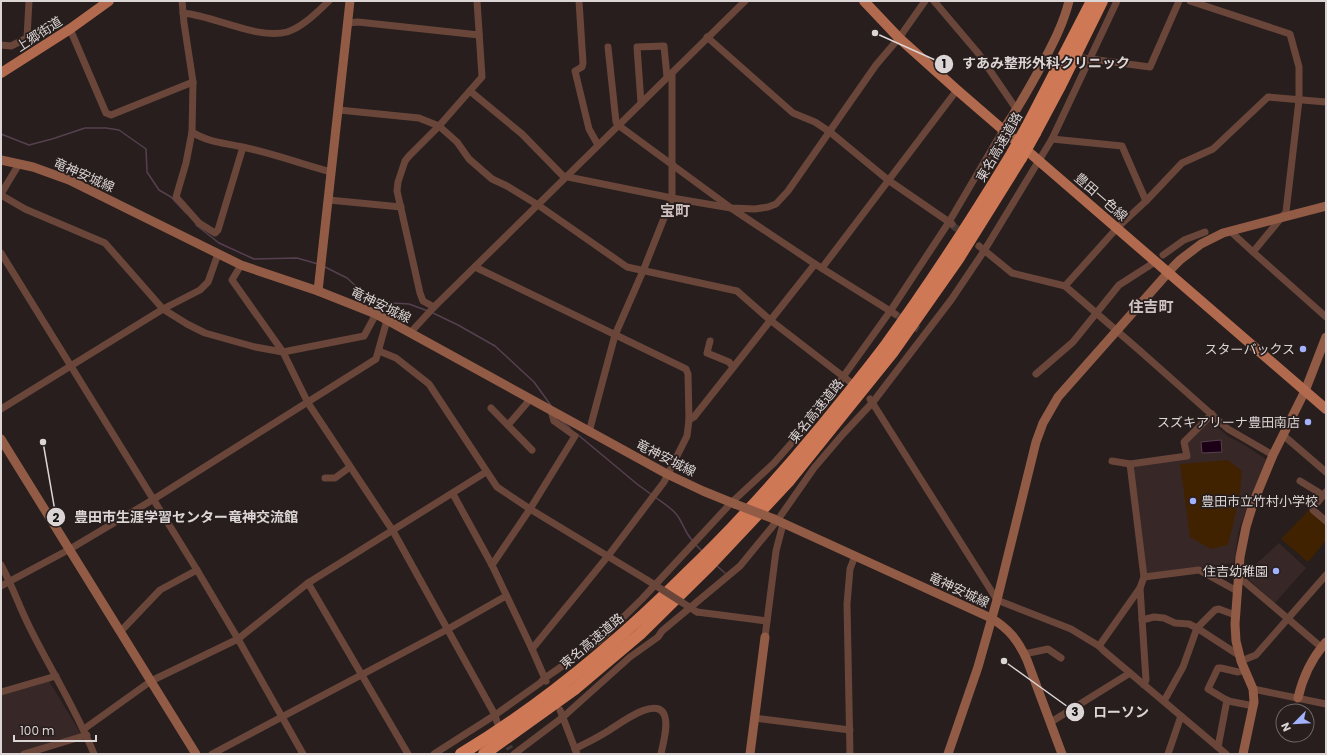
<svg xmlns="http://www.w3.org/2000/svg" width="1327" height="755" viewBox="0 0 1327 755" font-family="Poppins,'Noto Sans JP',sans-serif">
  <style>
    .built { fill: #372827 }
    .green { fill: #412200 }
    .water { fill: #1c0015; stroke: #56404f }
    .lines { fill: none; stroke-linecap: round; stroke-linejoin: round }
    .stream { stroke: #56404f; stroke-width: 1.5 }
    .street-tunnel { stroke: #423939; stroke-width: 7; stroke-dasharray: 7 3.5; stroke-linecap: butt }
    .street { stroke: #694639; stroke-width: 7 }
    .secondary { stroke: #925b45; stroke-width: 9 }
    .primary { stroke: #b26a4e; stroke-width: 10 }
    .highway { stroke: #ce7856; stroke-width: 12 }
    .street-bridge { stroke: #694639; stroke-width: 7 }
    .secondary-bridge { stroke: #925b45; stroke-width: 9 }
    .highway-bridge { stroke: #ce7856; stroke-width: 12 }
    .poi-dot { fill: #a2b2fd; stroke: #271e1d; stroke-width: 1.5 }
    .labels { text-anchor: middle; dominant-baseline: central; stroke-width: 3.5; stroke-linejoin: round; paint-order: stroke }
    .street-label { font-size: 13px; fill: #dcd5d5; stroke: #271e1d }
    .poi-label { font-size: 13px; fill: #dcd5d5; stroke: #271e1d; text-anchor: end }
    .quarter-label { font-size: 15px; font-weight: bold; fill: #cec2c1; stroke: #271e1d }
    .leader { fill: none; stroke: #dcd5d5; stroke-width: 1.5 }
    .callout-dot { fill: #dcd5d5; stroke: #271e1d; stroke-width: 1.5 }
    .mark-label { font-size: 12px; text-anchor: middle; font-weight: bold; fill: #111 }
    .callout-label { font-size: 14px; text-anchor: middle; font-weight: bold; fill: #dcd5d5; stroke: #271e1d; stroke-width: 3.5; stroke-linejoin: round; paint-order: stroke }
  </style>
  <rect width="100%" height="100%" fill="#271e1d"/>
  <g class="built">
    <polygon points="1209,420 1229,437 1243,444 1267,460 1239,529 1234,563 1146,575 1133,466 1189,458 1186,444"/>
    <polygon points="1279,543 1306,568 1275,603 1245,576 1245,574"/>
    <polygon points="49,681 81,734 17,754 1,754 1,695"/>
  </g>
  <g class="green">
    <polygon points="1228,460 1242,471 1239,500 1228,545 1211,549 1190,537 1180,464"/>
    <polygon points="1309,510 1326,524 1326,540 1308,562 1281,539"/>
  </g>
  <polygon class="water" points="1221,440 1222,452 1202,453 1201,442"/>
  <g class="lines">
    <g class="stream">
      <polyline points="1,134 29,145 52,139 85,128 106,128 119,130 146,149 147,172 159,190 171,197 186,213"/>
      <polyline points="196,225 219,243 254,259 297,258 318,264"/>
      <polyline points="325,267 347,278 367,296 392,303 409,304 428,311"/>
      <polyline points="433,313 458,325 495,346 534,382 552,407"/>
      <polyline points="560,420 570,428"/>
      <polyline points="577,434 637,484 652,495"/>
      <path d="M655 497C663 503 674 509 679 518 684 526 686 534 692 540"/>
      <polyline points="696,545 703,552"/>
      <polyline points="717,566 725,573"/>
    </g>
    <g class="street-tunnel">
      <polyline points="952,225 979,246"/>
      <polyline points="895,314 919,330"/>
      <polyline points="504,737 510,749"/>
    </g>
    <g class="street">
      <polyline points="182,1 184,23 193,82 192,132 186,163 176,197 199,223 215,233 218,230 243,147"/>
      <polyline points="579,1 583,63 582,67 575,71 589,129 598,145"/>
      <polyline points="934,1 978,53 1017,110"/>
      <polyline points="1190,1 1290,34 1299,67 1299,100 1286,212 1253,252 1326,317"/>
      <path d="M183 13C215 16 258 40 287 32 303 27 317 12 329 1"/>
      <polyline points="348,23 358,22 479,35"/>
      <polyline points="70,29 106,113 111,115 193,82"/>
      <polyline points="707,37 793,113 815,122 830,132 888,180 952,224"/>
      <polyline points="1,45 11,46 27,38 29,1"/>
      <polyline points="608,47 616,122 618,125 731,208 815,264 895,314"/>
      <polyline points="1083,58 1150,67 1179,1"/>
      <polyline points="470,91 522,134 563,176 672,198 731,208 755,209 768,207 776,204 788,191 876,65 899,38 925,1"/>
      <polyline points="641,103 637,47 664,46 667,77"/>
      <polyline points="339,110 419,118 439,126 457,142 469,159 492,179 507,186 538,205 627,267 737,291 770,320 849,381"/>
      <path d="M192 132C207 142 225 143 242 147 272 153 301 164 331 172"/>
      <polyline points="1052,139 1122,146 1146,201 1117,228 1065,286"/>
      <polyline points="1,194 19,164"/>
      <polyline points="1,195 25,209 105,243 163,309 187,324 205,333 255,347 283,352 364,336 376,314"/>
      <polyline points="329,200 401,207"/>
      <polyline points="1146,201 1182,163 1213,149 1268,97 1326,102"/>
      <polyline points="1230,231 1253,252"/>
      <polyline points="979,246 1012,273 1065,286 1139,350 1228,429 1273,455"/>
      <polyline points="1,253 197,570 238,639 303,754"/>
      <polyline points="1163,255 1184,240 1205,232"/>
      <polyline points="241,265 232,280 283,352 308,403 393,531 495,715 497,722"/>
      <polyline points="475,267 686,369 688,374 689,420 687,436 664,482 608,556 532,649"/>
      <polyline points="822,268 957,90"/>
      <polyline points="434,307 423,301 420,293 397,191 398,182 405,161 409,156 439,126 482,77 477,1"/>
      <polyline points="410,333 434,307 745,1"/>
      <polyline points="710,341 707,353 729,362 733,367"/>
      <polyline points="379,351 396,358 429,384 497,487 530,509 647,580"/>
      <polyline points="1036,374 1073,342 1119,285 1155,262"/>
      <polyline points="870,399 997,600 1071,629 1099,646 1104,651 1226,754"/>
      <polyline points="491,408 532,450"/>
      <polyline points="1,409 163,309 200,290 208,282 218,254"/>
      <polyline points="689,420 694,417 815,264"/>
      <polyline points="508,425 527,403 528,398"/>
      <polyline points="589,432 615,335 643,271 672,198 672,73"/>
      <polyline points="1283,435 1326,472"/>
      <polyline points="1112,461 1130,464 1187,456 1184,442 1212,414"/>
      <polyline points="325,478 335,478 350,467"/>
      <polyline points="1300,481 1323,495"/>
      <polyline points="1326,492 1313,508 1313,510 1326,521"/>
      <polyline points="453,494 492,565 532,649 546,681"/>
      <path d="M1 565C12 585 19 606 29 626 50 669 76 709 94 754"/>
      <polyline points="492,565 530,509 575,436 554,421 551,410"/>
      <polyline points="1144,577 1199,570 1237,591"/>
      <polyline points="1239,577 1321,647"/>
      <polyline points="308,583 408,754"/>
      <polyline points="1,586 70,549 154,499 376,359 387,320"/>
      <polyline points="1140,588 1146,680 1144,685"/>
      <polyline points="697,612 767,621"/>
      <polyline points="1142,620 1154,617 1164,618 1175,623 1189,624 1197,628 1240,656"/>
      <polyline points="121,631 160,590 197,570"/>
      <polyline points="765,637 776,551 783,524"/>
      <polyline points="1099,646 1140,588 1144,577 1130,464"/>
      <polyline points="1024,654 1048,649 1061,658"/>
      <polyline points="1241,661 1256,655 1326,575"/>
      <polyline points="1245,670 1238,672 1221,668 1218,668 1208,689 1228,701 1254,706"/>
      <polyline points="1253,689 1326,704"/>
      <polyline points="1,692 56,676"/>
      <polyline points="1164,701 1183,667 1197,628 1215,610 1219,609 1235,615"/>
      <polyline points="560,710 577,754"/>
      <polyline points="754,718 850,730"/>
      <polyline points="1051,722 1130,673"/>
      <polyline points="84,729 151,681 238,639 308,583 486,472"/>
      <polyline points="1218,747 1227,700"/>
      <path d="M575 749C586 743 597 738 608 731 618 725 659 693 665 717 668 728 663 743 661 754"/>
      <polyline points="24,754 87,735"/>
      <polyline points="212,754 448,629 506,596"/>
      <polyline points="434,754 495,715 540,683 545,678 600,640 642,599 731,503 774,463 825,405 843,377 891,310 949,222 1003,130"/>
      <polyline points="514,754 563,717 630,657 658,637 662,631 740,566 777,521 814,468 843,434 873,402 951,300 984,251 1052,139 1117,1"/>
      <polyline points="850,754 847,604 850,569 855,556"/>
      <polyline points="1168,754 1181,716"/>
    </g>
    <g class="secondary">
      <path d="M1003 130C1016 111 1027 92 1038 72 1050 49 1063 26 1069 1"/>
      <polyline points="1,160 33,167 69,180 241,265 318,291 376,314 667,474 703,491 735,504"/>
      <polyline points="318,291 350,1"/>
      <polyline points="1,439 196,754"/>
      <path d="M774 519 991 618C1009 629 1018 640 1027 660L1062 754"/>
      <path d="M1298 698C1303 676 1311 659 1326 642"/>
      <polyline points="750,754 765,637"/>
      <polyline points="948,754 978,667 997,600 1036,442 1043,423 1058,397 1174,266 1180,260 1201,244 1223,233 1326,206"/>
      <polyline points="1243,754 1254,702 1253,689 1241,661 1236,641 1235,624 1240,557 1246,527 1254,501 1273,455 1305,391 1326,337"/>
    </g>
    <g class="primary">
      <polyline points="864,1 899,38 957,90 1326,409"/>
      <polyline points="1,73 70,29 109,1"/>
    </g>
    <g class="highway">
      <polyline points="1027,127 1092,1"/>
      <polyline points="1035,133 1059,88 1102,1"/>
      <path d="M461 754C544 704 619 641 687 573 735 527 779 478 821 427 843 400 865 373 886 345 931 283 973 218 1013 152"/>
      <polyline points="484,754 576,688 640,634 710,565 788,482 892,353 958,259 1021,158"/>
    </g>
    <polyline class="street-bridge" points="647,580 697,612"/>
    <polyline class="secondary-bridge" points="735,504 774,519"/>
    <g class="highway-bridge">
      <polyline points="1013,152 1027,127"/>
      <polyline points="1021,158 1035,133"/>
    </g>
  </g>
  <g class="poi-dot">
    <circle cx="1303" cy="349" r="4"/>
    <circle cx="1308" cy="422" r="4"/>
    <circle cx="1193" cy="501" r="4"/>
    <circle cx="1276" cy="571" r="4"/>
  </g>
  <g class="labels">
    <g class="street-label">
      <text transform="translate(39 34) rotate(-33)">上郷街道</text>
      <text transform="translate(999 147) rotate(-60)">東名高速道路</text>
      <text transform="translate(84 175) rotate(24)">竜神安城線</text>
      <text transform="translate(1101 197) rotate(41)">豊田一色線</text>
      <text transform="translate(381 305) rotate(26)">竜神安城線</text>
      <text transform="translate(816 411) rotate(-51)">東名高速道路</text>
      <text transform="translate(666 458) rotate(27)">竜神安城線</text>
      <text transform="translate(959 590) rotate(25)">竜神安城線</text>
      <text transform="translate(592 641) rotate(-40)">東名高速道路</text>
    </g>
    <g class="poi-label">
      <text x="1295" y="349">スターバックス</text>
      <text x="1300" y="422">スズキアリーナ豊田南店</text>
      <text x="1201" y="501" text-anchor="start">豊田市立竹村小学校</text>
      <text x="1268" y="571">住吉幼稚園</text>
    </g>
    <g class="quarter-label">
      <text x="675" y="210">宝町</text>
      <text x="1151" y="306">住吉町</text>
    </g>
  </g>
  <path class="leader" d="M875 33L944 64M43 442L56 517M1004 661L1075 712"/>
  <g class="callout-dot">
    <circle cx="875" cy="33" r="4"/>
    <circle cx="43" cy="442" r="4"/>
    <circle cx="1004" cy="661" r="4"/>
    <circle cx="944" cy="64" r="10"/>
    <circle cx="56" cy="517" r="10"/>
    <circle cx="1075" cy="712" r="10"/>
  </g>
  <g class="mark-label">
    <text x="944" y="68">1</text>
    <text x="56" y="522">2</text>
    <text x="1075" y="716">3</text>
  </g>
  <g class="callout-label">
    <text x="1046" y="68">すあみ整形外科クリニック</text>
    <text x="186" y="522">豊田市生涯学習センター竜神交流館</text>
    <text x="1121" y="717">ローソン</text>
  </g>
  <rect width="1327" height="755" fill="none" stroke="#dcd5d5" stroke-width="4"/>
  <g transform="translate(1295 723) rotate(246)"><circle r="19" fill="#271e1d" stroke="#6f6767"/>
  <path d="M0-3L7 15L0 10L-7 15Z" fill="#a2b2fd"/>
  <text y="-6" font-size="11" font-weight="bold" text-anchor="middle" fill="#dcd5d5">N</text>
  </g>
  <path d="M14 735v6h82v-6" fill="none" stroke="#dcd5d5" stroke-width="2"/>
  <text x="20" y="735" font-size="12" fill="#dcd5d5" stroke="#271e1d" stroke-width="3" paint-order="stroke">100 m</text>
</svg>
